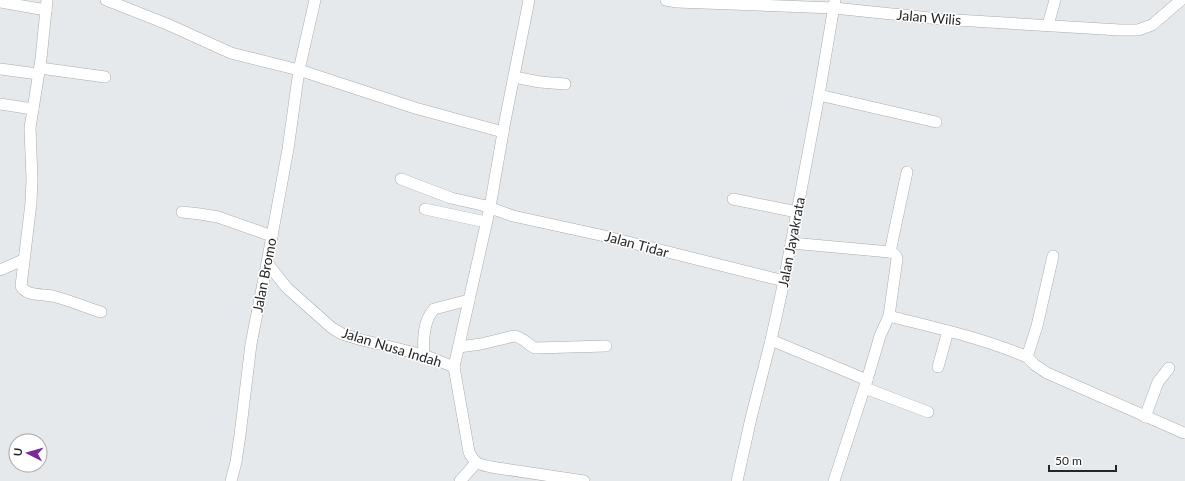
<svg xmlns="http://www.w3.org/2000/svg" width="1185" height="481" viewBox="0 0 1185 481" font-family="Lato,sans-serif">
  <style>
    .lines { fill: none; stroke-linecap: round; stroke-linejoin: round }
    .minor-casing { stroke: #a9acae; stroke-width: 12 }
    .minor { stroke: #fff; stroke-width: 11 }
    .labels { text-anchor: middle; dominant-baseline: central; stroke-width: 3; stroke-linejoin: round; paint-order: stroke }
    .street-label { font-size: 14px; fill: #252627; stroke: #fff }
  </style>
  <rect width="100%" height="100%" fill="#e6e9ec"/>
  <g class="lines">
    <g class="minor-casing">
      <g id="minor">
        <path d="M47 0 41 59 30 128 32 179 31 203 21 286C26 296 42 294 52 296 69 300 85 307 101 312"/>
        <polyline points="106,0 167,24 231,53 299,70 415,108 503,132"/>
        <polyline points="666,0 677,2 834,8 940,19 1120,30 1138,30 1152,25 1181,0"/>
        <polyline points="0,2 46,10"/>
        <polyline points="1048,25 1055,0"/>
        <polyline points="40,68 105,77"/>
        <polyline points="0,69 38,74"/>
        <polyline points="514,77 540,82 565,84"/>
        <polyline points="819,95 936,122"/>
        <polyline points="0,104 33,109"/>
        <polyline points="401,179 451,198 482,205 513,216 600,235 784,281"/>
        <polyline points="733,199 797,212"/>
        <polyline points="425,209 486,222"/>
        <polyline points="182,212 200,214 218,217 272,236"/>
        <path d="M791 243 890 252C894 253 896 254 897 259L889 316 880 336 867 380"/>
        <polyline points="890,252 907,172"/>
        <path d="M267 263 287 288 332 328 342 334 362 340 424 355 454 367 469 452C475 464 478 464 491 467L584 481"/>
        <polyline points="0,270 23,260"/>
        <path d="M889 316C936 328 983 338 1027 357L1037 326 1053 256"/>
        <polyline points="771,340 867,380 834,481"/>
        <path d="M459 347 481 344 514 336C523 337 528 345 535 348L606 346"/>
        <path d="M424 355C423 340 423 321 434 309L469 300"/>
        <polyline points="1027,357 1035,365 1047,373 1184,433"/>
        <polyline points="454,367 490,207 505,121 529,0"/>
        <polyline points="938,367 948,331"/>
        <polyline points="865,388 928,412"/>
        <polyline points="1145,417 1158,382 1169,368"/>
        <polyline points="231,481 236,462 240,435 251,344 267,263 288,149 299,70 315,0"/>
        <polyline points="460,481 476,463"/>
        <polyline points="737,481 751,418 771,340 784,281 819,95 835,0"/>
      </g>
    </g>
    <use href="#minor" class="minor"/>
  </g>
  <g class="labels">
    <g class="street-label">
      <text transform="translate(929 17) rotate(5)">Jalan Wilis</text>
      <text transform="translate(791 242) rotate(-79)">Jalan Jayakrata</text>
      <text transform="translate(637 244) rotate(15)">Jalan Tidar</text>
      <text transform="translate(264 275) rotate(-79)">Jalan Bromo</text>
      <text transform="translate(392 347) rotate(17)">Jalan Nusa Indah</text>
    </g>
  </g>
  <g transform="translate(28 453) rotate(276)"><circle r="19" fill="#ffffff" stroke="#a8a8a9"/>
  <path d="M0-3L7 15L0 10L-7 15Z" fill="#7b2998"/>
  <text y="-6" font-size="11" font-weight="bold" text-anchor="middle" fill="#252627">U</text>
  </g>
  <path d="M1049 465v6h67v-6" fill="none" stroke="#252627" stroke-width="2"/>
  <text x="1055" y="465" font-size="12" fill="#252627" stroke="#ffffff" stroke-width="3" paint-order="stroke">50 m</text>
</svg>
